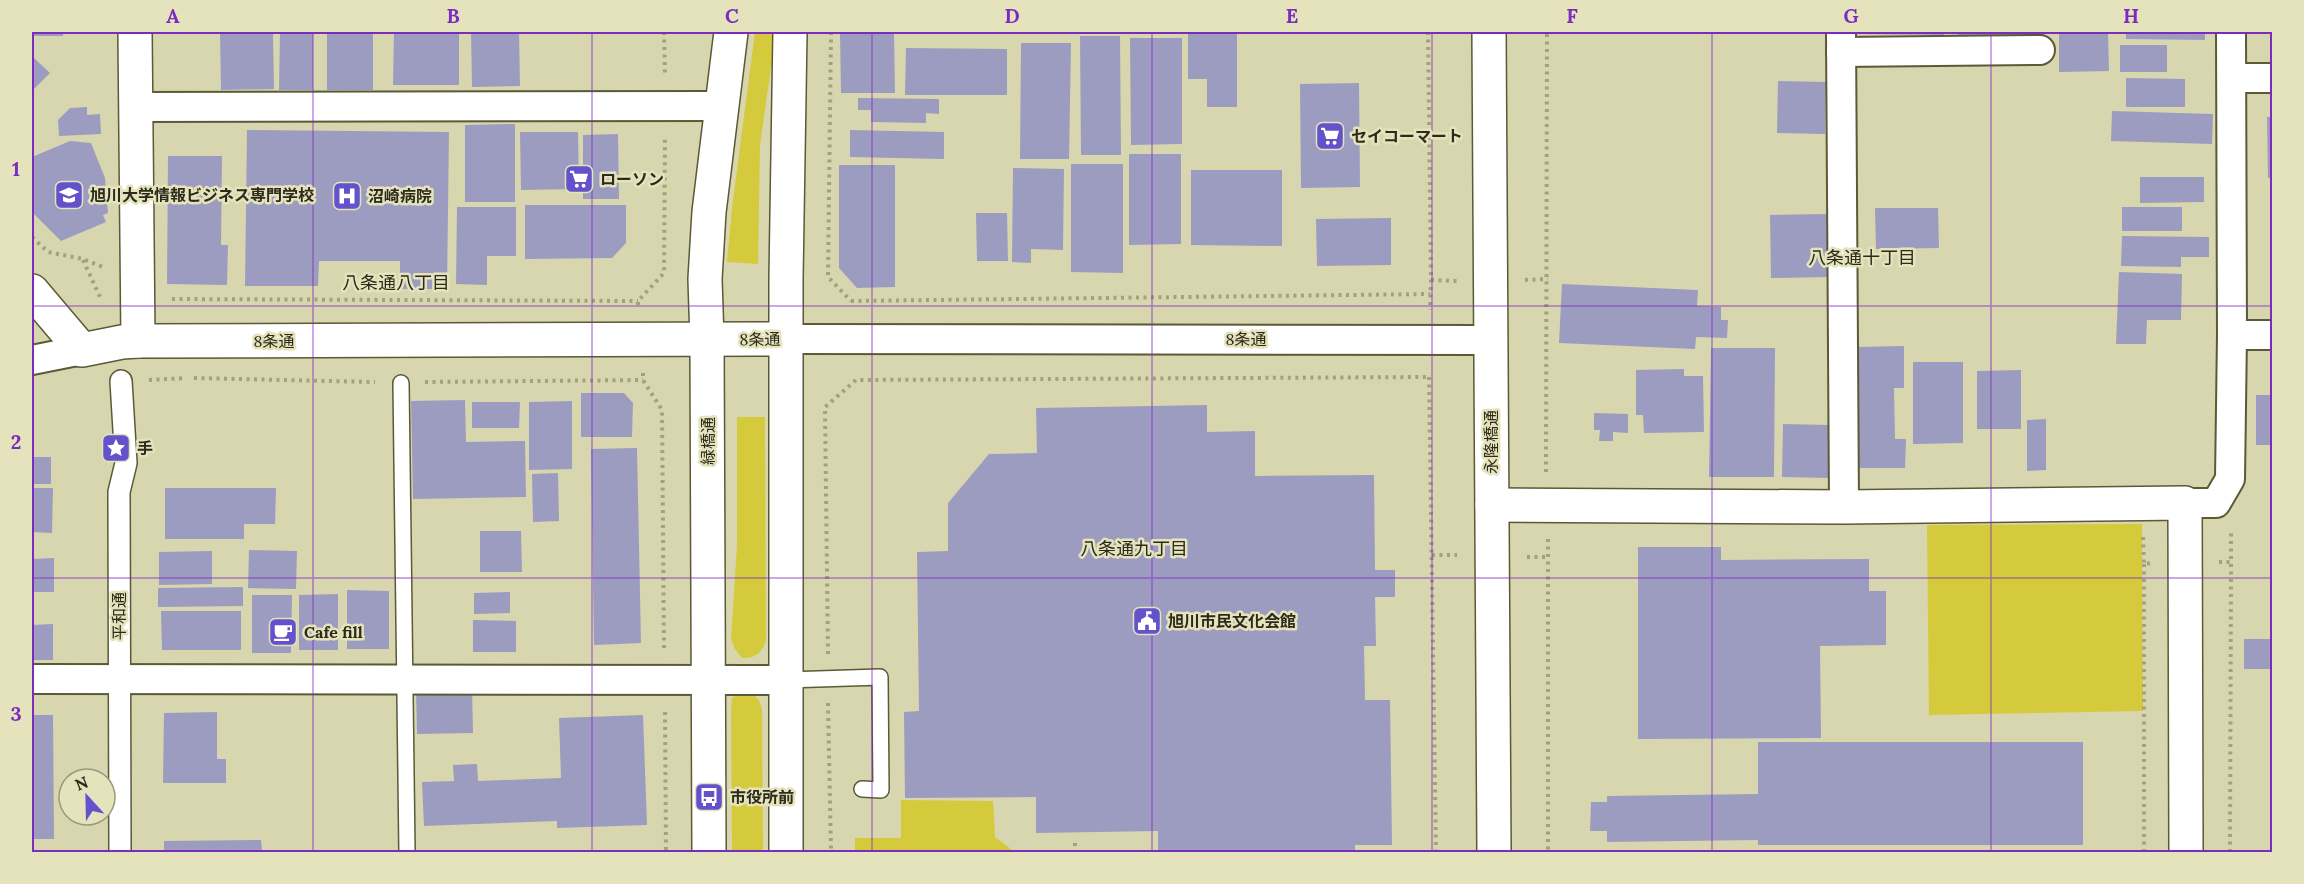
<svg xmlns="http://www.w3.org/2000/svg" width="2304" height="884" viewBox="0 0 2304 884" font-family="Lora,'Noto Sans JP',serif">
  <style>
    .green { fill: #d5ca3b }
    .building { fill: #9c9cc0 }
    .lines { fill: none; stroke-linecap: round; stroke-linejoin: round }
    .service-casing { stroke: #5b5936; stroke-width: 18 }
    .pedestrian-casing { stroke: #5b5936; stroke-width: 24 }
    .minor-casing { stroke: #5b5936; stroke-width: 32 }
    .tertiary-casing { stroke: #5b5936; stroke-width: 36 }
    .path { stroke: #a3a182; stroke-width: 4; stroke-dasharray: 3 4.5; stroke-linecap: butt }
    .service { stroke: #fff; stroke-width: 15 }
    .pedestrian { stroke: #fff; stroke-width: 21 }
    .minor { stroke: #fff; stroke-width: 28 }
    .tertiary { stroke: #fff; stroke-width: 33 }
    .grid { fill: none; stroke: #7b2cbf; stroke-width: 1.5; stroke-opacity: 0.55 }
    .labels { text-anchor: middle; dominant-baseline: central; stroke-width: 5; stroke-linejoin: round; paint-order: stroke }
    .poi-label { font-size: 16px; font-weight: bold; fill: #2b2a1b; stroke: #e5e3bc; text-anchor: start }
    .street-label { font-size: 16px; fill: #2b2a1b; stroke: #e5e3bc }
    .neighbourhood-label { font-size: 18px; fill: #2b2a1b; stroke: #e5e3bc }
    .neatline { fill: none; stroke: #7b2cbf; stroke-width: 2 }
    .grid-label { font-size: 20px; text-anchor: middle; font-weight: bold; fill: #7b2cbf }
  </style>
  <rect width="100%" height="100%" fill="#d8d6af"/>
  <g class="green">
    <polygon points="755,32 776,32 760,145 758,264 727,262 732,208"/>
    <path d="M737 417H765L766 641C761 653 756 658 742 658L735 649 731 639 737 546Z"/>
    <polygon points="2142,524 2143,711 1929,715 1927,525"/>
    <polygon points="741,692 751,692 759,700 762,709 763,852 732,852 731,709 732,698"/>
    <polygon points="901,800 993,801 995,837 1015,852 855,852 855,838 901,838"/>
  </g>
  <g class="building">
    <rect x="32" y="32" width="31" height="4"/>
    <polygon points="220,32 273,32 274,89 221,90"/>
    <polygon points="280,32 313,32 313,90 279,90"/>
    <polygon points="373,32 373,90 327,90 327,33"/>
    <polygon points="394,32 459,32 459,85 393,85"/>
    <polygon points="471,32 519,32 520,86 472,87"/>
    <polygon points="894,32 895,93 841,93 840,33"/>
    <polygon points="1859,32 1944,32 1944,35 1859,34"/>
    <polygon points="1958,32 2044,32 2044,36 1958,35"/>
    <polygon points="2059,32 2108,32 2109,71 2059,72"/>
    <polygon points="2126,32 2205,32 2205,40 2126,39"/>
    <polygon points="1188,33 1237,34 1237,107 1207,107 1207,79 1188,79"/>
    <polygon points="1080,36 1120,36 1121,155 1081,155"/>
    <polygon points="1130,38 1182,38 1182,144 1131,145"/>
    <polygon points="1021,43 1071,43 1069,159 1020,159"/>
    <rect x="2120" y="45" width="47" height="27"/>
    <polygon points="906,48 1007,49 1007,95 905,95"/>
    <polygon points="34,58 50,73 32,91 32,60"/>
    <polygon points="2126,78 2185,79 2185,107 2126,107"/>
    <polygon points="1778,81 1826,82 1825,134 1777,133"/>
    <polygon points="1359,83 1360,187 1301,188 1300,84"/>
    <polygon points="858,98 939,99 939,114 926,113 926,123 871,122 871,110 858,110"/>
    <polygon points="87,107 87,115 100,114 101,134 59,136 58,120 70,108"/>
    <polygon points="2112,111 2213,114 2212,144 2111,141"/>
    <polygon points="2267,117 2272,117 2272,178 2268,178"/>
    <polygon points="515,124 515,202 465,202 465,125"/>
    <polygon points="247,130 449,132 447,289 400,289 400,261 319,261 318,286 245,286"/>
    <polygon points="850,130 944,132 944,159 850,157"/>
    <polygon points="520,132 578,132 579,189 521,190"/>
    <polygon points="618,134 619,199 583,199 583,135"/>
    <polygon points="70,141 91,143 105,178 108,213 103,215 106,222 61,241 32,212 32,157"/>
    <polygon points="1129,154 1181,154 1181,244 1129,245"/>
    <polygon points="168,156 222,156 221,245 228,245 227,285 167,284"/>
    <polygon points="1071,164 1123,164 1123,273 1071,272"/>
    <polygon points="839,165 895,165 895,287 857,288 839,268"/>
    <polygon points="1013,168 1064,169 1063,250 1031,249 1031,263 1012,262"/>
    <polygon points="1191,170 1282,170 1282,246 1191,245"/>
    <polygon points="2140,177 2204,177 2204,202 2140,203"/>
    <polygon points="525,205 626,205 626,243 612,258 525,259"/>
    <polygon points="457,207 516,207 516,256 487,256 487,285 456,284"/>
    <rect x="2122" y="207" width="60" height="24"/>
    <polygon points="1875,208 1938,208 1939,248 1876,249"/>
    <polygon points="976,213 1007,213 1008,261 977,261"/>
    <polygon points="1828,214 1828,277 1771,278 1770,215"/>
    <polygon points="1391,218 1391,265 1317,266 1316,219"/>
    <polygon points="2122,236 2209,237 2209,257 2181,257 2181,267 2121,266"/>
    <polygon points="2119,272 2182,274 2181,320 2147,320 2146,344 2116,344"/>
    <polygon points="1562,284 1698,290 1697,306 1721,307 1721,320 1728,320 1727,338 1696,337 1695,349 1559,343"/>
    <polygon points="1904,346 1904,388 1894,388 1895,439 1906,439 1905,468 1859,468 1858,347"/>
    <polygon points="1711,348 1775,348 1774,477 1709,477"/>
    <polygon points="1913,362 1963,362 1963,443 1913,444"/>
    <polygon points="1684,369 1684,376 1703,376 1704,432 1644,433 1643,415 1636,415 1636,370"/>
    <polygon points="2021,370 2021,429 1977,429 1977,371"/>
    <polygon points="581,393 624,393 633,403 632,437 581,437"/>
    <rect x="2256" y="395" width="16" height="50"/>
    <polygon points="465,400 466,442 525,441 526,497 413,499 411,401"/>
    <polygon points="572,401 572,469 529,470 529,402"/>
    <polygon points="472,402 520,402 519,428 472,428"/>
    <polygon points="1207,405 1207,432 1255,431 1255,476 1374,475 1375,570 1395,570 1395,597 1375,597 1376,646 1364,646 1365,700 1390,700 1392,845 1355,845 1355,852 1158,852 1158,831 1036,833 1036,797 905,798 904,712 919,711 917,552 948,551 948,503 989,454 1037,453 1036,408"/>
    <polygon points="1594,413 1628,414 1628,433 1613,432 1613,441 1599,441 1600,430 1594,430"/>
    <polygon points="2046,419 2046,470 2027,471 2027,420"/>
    <polygon points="1783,424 1829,425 1828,478 1782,477"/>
    <polygon points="637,448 641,643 594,645 591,449"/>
    <rect x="32" y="457" width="19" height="27"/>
    <polygon points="558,473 559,521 533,522 532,474"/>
    <polygon points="32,488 53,488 52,533 32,532"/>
    <polygon points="165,488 276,488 275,524 244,524 244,539 165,539"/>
    <polygon points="480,531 521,531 522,572 480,572"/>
    <polygon points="1638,547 1721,547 1721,560 1869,559 1869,591 1886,591 1886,645 1820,646 1821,738 1638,739"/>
    <polygon points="249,550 297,551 296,589 248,588"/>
    <polygon points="212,551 212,584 159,585 159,552"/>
    <polygon points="54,558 54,592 32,592 32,559"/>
    <polygon points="243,587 243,606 158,607 158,588"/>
    <polygon points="347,590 389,591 389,649 347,649"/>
    <polygon points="510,592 510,613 474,614 474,593"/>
    <polygon points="338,594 338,650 299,650 299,595"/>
    <polygon points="252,595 292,595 291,653 252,653"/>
    <polygon points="161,611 241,611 241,650 162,650"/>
    <polygon points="473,620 516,621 516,652 473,652"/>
    <polygon points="53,624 53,660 32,660 32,625"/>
    <rect x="2244" y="639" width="28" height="30"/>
    <polygon points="472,686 473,733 417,734 416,687"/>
    <polygon points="217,712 217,759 226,759 226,783 163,783 164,713"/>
    <polygon points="32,715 53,715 54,839 32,839"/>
    <polygon points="643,715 647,825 557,828 557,821 424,826 422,782 454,781 453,765 477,764 478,781 561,778 559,718"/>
    <polygon points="1758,742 2083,742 2083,845 1758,845 1758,840 1607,842 1607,831 1590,831 1591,802 1607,802 1607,796 1758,794"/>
    <polygon points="261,840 262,852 164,852 164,841"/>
  </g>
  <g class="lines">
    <g class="service-casing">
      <g id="service">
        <polyline points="401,383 407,852"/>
        <polyline points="787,680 880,677 881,790 862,789"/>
      </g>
    </g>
    <g class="pedestrian-casing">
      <polyline id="pedestrian" points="120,852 119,492 126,463 121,381"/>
    </g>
    <g class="minor-casing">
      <g id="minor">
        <polyline points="1841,32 1844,507"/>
        <polyline points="1841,52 2040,50"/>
        <polyline points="2232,78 2272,78"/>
        <polyline points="136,107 721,106"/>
        <polyline points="2232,335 2272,335"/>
        <polyline points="788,339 1491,340"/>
        <polyline points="32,360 82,350"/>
        <polyline points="2185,503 2216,503 2230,479 2232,335 2231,32"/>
        <polyline points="32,679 787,680"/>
      </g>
    </g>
    <g class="tertiary-casing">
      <g id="tertiary">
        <polyline points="135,32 138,341"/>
        <polyline points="1489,32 1494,852"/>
        <polyline points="32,291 82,350 122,342 138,341 788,339"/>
        <polyline points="1492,505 1844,507 2185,503 2186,852"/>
        <polyline points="709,852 707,340 705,279 709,212 731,32"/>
        <polyline points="786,852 786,278 790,32"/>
      </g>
    </g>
    <g class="path">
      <polyline points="664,32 665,75"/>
      <polyline points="831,32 828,277 851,301"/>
      <polyline points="1428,32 1431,280 1430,310"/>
      <polyline points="32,237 48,252 83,259 103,267"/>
      <polyline points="83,260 101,299"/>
      <polyline points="1431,280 1457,281"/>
      <polyline points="1525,280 1548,279"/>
      <polyline points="172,299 638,301"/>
      <polyline points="851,301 1430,294"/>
      <polyline points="638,305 638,301 664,273 665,136"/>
      <polyline points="643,373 643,380 662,410 664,648"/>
      <polyline points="1429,377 1436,852"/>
      <polyline points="194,378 375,382"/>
      <polyline points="149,380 186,378"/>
      <polyline points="425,382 643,380"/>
      <polyline points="1546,472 1547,32"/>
      <polyline points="2143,537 2144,564 2151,563"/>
      <polyline points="1548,539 1548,852"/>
      <polyline points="1432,555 1457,555"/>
      <polyline points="1527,557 1548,557"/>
      <polyline points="2219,562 2231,562 2231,531"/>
      <polyline points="2144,564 2144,852"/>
      <polyline points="828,654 825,407 856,380 1429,377"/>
      <polyline points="828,703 831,852"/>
      <polyline points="665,712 666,852"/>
      <polyline points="1075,843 1075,852"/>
      <polyline points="2230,852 2231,562"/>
    </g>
    <use href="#service" class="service"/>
    <use href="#pedestrian" class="pedestrian"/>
    <use href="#minor" class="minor"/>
    <use href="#tertiary" class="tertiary"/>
  </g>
  <path class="grid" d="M313 32V852M592 32V852M872 32V852M1152 32V852M1432 32V852M1712 32V852M1991 32V852M32 306H2272M32 578H2272"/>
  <defs>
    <g id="supermarket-square" transform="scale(1.5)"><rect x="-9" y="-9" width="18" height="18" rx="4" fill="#6352cb" stroke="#e5e3bc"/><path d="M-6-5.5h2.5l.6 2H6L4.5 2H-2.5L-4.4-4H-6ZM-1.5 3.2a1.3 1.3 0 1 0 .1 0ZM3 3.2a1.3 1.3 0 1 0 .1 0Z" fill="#fff"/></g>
    <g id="university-square" transform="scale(1.5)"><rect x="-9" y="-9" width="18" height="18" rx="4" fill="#6352cb" stroke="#e5e3bc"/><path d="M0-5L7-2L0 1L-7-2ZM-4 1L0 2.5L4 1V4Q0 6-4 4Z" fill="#fff"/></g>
    <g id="hospital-square" transform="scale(1.5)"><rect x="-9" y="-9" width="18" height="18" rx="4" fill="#6352cb" stroke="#e5e3bc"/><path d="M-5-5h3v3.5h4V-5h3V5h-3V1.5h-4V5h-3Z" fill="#fff"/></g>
    <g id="sight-square" transform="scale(1.5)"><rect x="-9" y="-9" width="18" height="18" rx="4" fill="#6352cb" stroke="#e5e3bc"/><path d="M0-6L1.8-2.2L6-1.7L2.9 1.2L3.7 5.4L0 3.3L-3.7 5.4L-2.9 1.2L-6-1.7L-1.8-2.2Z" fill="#fff"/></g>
    <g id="civic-square" transform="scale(1.5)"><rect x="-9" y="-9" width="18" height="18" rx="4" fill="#6352cb" stroke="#e5e3bc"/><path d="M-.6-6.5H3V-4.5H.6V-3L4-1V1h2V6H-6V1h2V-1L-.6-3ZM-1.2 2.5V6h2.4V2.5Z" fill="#fff"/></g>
    <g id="cafe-square" transform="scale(1.5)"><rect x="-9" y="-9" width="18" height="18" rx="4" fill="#6352cb" stroke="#e5e3bc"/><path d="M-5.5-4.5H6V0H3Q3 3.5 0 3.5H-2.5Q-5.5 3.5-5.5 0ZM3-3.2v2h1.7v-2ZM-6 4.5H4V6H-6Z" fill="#fff"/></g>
    <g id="bus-square" transform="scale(1.5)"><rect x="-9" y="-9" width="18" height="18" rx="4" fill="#6352cb" stroke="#e5e3bc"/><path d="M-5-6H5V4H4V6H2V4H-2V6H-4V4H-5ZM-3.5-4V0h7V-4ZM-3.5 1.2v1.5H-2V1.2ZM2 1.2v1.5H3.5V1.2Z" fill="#fff"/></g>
  </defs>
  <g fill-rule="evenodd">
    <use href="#supermarket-square" x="1330" y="136"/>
    <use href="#supermarket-square" x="579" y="179"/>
    <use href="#university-square" x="69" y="195"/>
    <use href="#hospital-square" x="347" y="196"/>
    <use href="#sight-square" x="116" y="448"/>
    <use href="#civic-square" x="1147" y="621"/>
    <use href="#cafe-square" x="283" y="632"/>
    <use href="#bus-square" x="709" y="797"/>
  </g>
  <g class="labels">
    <g class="poi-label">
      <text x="1351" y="136">セイコーマート</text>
      <text x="600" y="179">ローソン</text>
      <text x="90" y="195">旭川大学情報ビジネス専門学校</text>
      <text x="368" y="196">沼崎病院</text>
      <text x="137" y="448">手</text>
      <text x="1168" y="621">旭川市民文化会館</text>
      <text x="304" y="632">Cafe fill</text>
      <text x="730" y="797">市役所前</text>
    </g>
    <g class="street-label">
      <text transform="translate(760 339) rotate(-1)">8条通</text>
      <text x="1246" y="339">8条通</text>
      <text x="274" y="341">8条通</text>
      <text transform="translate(708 441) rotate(-90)">緑橋通</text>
      <text transform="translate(1491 442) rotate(-90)">永隆橋通</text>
      <text transform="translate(119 616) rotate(-90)">平和通</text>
    </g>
    <g class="neighbourhood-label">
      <text x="1862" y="257">八条通十丁目</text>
      <text x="396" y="282">八条通八丁目</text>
      <text x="1134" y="548">八条通九丁目</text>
    </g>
  </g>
  <rect width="2304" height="884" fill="none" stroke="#e5e3bc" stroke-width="66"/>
  <g transform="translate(87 797) rotate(338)"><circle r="28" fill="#e5e3bc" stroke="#9b997c" stroke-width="1.5"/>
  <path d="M0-4.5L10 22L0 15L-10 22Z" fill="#6352cb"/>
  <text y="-9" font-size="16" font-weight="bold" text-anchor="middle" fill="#2b2a1b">N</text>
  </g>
  <rect x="33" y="33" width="2238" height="818" class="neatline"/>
  <g class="grid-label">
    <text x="173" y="23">A</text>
    <text x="453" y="23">B</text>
    <text x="732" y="23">C</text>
    <text x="1012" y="23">D</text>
    <text x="1292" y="23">E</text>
    <text x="1572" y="23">F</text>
    <text x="1851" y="23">G</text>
    <text x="2131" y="23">H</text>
    <text x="16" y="176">1</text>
    <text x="16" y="449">2</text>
    <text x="16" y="721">3</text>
  </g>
</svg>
